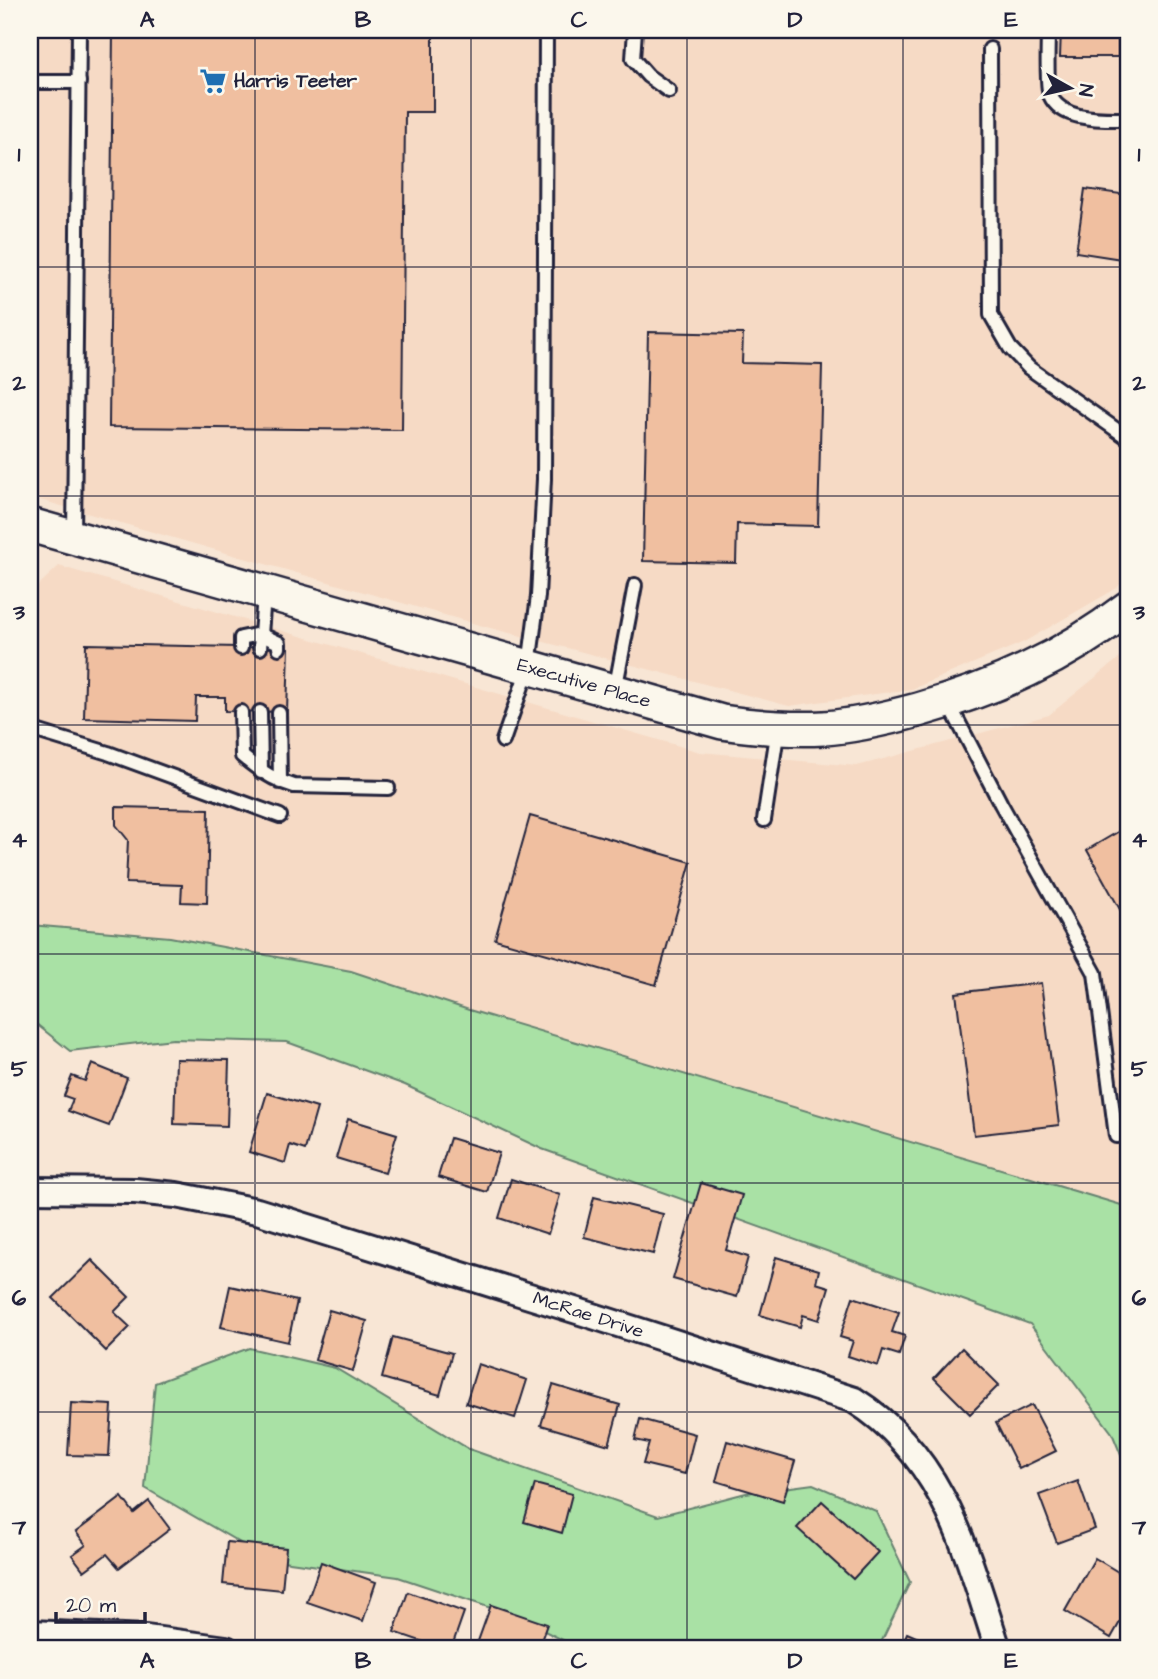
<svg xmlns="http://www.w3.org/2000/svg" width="1158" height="1679" viewBox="0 0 1158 1679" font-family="'Architects Daughter',sans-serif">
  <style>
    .built { fill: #f6dac5 }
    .green { fill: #a9e1a5; stroke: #668270; stroke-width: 2 }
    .building { fill: #f0bfa0; stroke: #22223b; stroke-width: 2 }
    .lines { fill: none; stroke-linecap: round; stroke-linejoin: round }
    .lane-casing { stroke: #22223b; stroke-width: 18 }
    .street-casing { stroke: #22223b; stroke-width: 30 }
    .secondary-casing { stroke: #22223b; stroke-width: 38 }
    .lane { stroke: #fbf7ec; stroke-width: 12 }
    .street { stroke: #fbf7ec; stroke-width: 24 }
    .secondary { stroke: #fbf7ec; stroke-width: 33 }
    .grid { fill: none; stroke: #22223b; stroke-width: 2; stroke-opacity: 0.55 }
    .labels { text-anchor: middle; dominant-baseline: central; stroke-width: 5; stroke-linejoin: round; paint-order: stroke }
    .poi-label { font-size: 19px; font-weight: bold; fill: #22223b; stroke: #fbf7ec; text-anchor: start }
    .street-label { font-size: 19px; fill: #22223b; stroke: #fbf7ec }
    .neatline { fill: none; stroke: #22223b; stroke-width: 2.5 }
    .grid-label { font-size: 23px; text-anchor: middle; font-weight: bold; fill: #22223b }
  </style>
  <rect width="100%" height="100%" fill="#f8e6d5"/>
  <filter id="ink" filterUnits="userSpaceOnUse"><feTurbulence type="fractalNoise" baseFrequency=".0143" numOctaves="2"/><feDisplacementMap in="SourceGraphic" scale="14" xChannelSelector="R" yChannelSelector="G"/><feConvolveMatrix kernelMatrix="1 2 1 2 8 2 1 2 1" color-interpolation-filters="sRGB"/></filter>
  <g filter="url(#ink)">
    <g class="built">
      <polygon points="30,30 1128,30 1128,575 1117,588 1024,642 912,689 789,706 490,628 30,497"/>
      <polygon points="59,566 700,752 857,766 1049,715 1128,651 1128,1207 469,1010 351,971 170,937 30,925 30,593"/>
    </g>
    <g class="green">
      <polygon points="30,925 170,937 351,971 469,1010 1128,1207 1128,1472 1112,1433 1030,1324 542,1149 405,1085 287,1042 173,1039 70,1051 30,1019"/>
      <polygon points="249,1348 335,1368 469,1449 658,1516 746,1493 813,1484 876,1511 910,1582 878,1649 581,1649 512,1615 398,1577 268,1559 145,1488 155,1383"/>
    </g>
    <g class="building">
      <polygon points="113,30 433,30 433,112 405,112 402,430 109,427"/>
      <polygon points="1061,30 1118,30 1118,57 1060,57"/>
      <polygon points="1125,67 1128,67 1128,110 1126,110"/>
      <polygon points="1085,189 1128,195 1128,260 1076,252"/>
      <polygon points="648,332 743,334 742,363 822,365 818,526 737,524 736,563 643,561"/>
      <polygon points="86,644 289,648 287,712 225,711 225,697 196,697 195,721 84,718"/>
      <polygon points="116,807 209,809 207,903 181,902 182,885 126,883 128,840 116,825"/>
      <polygon points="530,816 691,862 656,985 495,939"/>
      <polygon points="1128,826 1128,924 1087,850"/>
      <polygon points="1041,983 1059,1125 974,1135 956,993"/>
      <polygon points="176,1059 229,1060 227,1126 174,1124"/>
      <polygon points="92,1064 127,1078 109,1126 68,1111 73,1099 64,1096 72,1076 85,1081"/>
      <polygon points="267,1093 317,1108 305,1150 290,1145 285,1163 249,1152"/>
      <polygon points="348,1119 397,1134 385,1173 336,1158"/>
      <polygon points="450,1138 499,1153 487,1192 438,1177"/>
      <polygon points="511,1179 560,1195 548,1234 499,1218"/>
      <polygon points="701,1183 742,1195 726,1250 748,1257 737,1297 673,1279"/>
      <polygon points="594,1197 663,1214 653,1254 584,1237"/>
      <polygon points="776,1257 819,1270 816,1283 829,1287 819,1320 803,1315 800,1327 760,1315"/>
      <polygon points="92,1260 129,1297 114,1312 130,1327 106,1351 53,1298"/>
      <polygon points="230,1286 297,1301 288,1342 221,1327"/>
      <polygon points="853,1297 899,1312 892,1332 905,1336 899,1355 883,1350 878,1366 848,1356 853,1341 840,1337"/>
      <polygon points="329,1310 367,1321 353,1371 315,1360"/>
      <polygon points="393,1337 452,1353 440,1395 382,1378"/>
      <polygon points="962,1348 999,1385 970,1414 934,1378"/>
      <polygon points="478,1364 527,1380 515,1418 466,1403"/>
      <polygon points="553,1385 620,1405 609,1445 541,1425"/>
      <polygon points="71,1403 112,1405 109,1456 68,1455"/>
      <polygon points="1032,1405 1056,1451 1019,1469 996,1423"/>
      <polygon points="640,1419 695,1434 685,1474 643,1464 649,1443 635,1440"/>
      <polygon points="727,1441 795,1461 783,1501 716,1481"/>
      <polygon points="1078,1481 1095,1529 1057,1543 1039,1495"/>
      <polygon points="535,1484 572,1494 562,1533 524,1522"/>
      <polygon points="122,1497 134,1513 149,1501 170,1529 119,1568 107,1554 84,1571 72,1555 86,1545 76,1532"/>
      <polygon points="822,1501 878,1552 853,1579 797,1528"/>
      <polygon points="227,1542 286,1548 282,1590 223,1584"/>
      <polygon points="1095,1558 1128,1578 1128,1608 1111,1638 1065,1611"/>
      <polygon points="321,1562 376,1582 363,1621 307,1602"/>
      <polygon points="408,1592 464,1612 451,1649 444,1649 394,1632"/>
      <polygon points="491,1605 547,1624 538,1649 491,1649 477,1644"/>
      <polygon points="907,1633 944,1649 900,1649"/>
      <polygon points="583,1643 604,1649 581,1649"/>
    </g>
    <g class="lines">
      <g class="lane-casing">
        <g id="lane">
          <polyline points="635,30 633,59 648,76 669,91"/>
          <path d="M1048 30C1048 43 1046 85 1050 95 1062 122 1104 119 1128 119"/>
          <polyline points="990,49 991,315 1010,348 1029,368 1128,438"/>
          <polyline points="30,82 79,82"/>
          <polyline points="74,537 79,30"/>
          <polyline points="241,648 241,638 260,634 279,643 279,648"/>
          <polyline points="260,648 264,595"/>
          <polyline points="615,691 635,585"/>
          <polyline points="948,702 1001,804 1095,973 1116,1136 1128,1135"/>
          <path d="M241 712 242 756C258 770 273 780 294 786L388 788"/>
          <polyline points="260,712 261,772"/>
          <polyline points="279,713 280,782"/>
          <polyline points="30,729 108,753 280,816"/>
          <polyline points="503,741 529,666 538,596 544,479 546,30"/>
          <polyline points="764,820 778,728"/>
        </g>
      </g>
      <g class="street-casing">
        <g id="street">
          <path id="s1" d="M30 1190 135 1191 176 1195 257 1211 587 1314 854 1400C945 1457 967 1554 998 1649"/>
          <polyline points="30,1633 146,1638 226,1649"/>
        </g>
      </g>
      <g class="secondary-casing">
        <g id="secondary">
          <path id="s2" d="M30 525 722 722C756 727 790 730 824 728 855 726 888 718 918 710 996 688 1063 658 1128 608"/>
        </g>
      </g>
      <use href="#lane" class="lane"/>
      <use href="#street" class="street"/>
      <use href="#secondary" class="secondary"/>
    </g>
  </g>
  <path class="grid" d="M255 30V1649M471 30V1649M687 30V1649M903 30V1649M30 267H1128M30 496H1128M30 725H1128M30 954H1128M30 1183H1128M30 1412H1128"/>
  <defs>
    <g id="supermarket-bare" transform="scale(2.1)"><path d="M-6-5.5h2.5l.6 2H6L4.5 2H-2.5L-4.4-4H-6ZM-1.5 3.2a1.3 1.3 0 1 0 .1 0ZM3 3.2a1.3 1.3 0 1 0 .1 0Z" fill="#1f6fb2" stroke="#fbf7ec" stroke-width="2.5" paint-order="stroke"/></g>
  </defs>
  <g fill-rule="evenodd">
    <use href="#supermarket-bare" x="213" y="81"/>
  </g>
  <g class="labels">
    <g class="poi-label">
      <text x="234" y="81">Harris Teeter</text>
    </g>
    <g class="street-label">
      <text stroke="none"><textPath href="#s2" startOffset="576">Executive Place</textPath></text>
      <text stroke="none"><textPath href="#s1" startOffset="576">McRae Drive</textPath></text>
    </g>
  </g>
  <rect width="1158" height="1679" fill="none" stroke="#fbf7ec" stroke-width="77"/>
  <g transform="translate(1070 88) rotate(98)" stroke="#fbf7ec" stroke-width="5" paint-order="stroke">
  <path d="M0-5L12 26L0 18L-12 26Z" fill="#22223b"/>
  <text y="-10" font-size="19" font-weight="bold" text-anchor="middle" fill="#22223b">N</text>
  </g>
  <path d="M56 1612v10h89v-10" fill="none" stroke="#22223b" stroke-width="3.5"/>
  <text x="66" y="1612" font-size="21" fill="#22223b" stroke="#fbf7ec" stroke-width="5" paint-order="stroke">20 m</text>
  <rect x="38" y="38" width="1082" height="1602" class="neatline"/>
  <g class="grid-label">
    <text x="147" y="27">A</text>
    <text x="363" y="27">B</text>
    <text x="579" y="27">C</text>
    <text x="795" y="27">D</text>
    <text x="1011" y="27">E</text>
    <text x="19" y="161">1</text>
    <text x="1139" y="161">1</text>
    <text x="19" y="390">2</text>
    <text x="1139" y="390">2</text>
    <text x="19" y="619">3</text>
    <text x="1139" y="619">3</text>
    <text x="19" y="847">4</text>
    <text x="1139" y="847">4</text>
    <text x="19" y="1076">5</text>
    <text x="1139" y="1076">5</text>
    <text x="19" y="1305">6</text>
    <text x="1139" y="1305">6</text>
    <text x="19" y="1534">7</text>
    <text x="1139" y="1534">7</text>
    <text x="147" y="1668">A</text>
    <text x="363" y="1668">B</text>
    <text x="579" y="1668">C</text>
    <text x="795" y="1668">D</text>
    <text x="1011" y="1668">E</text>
  </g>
</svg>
